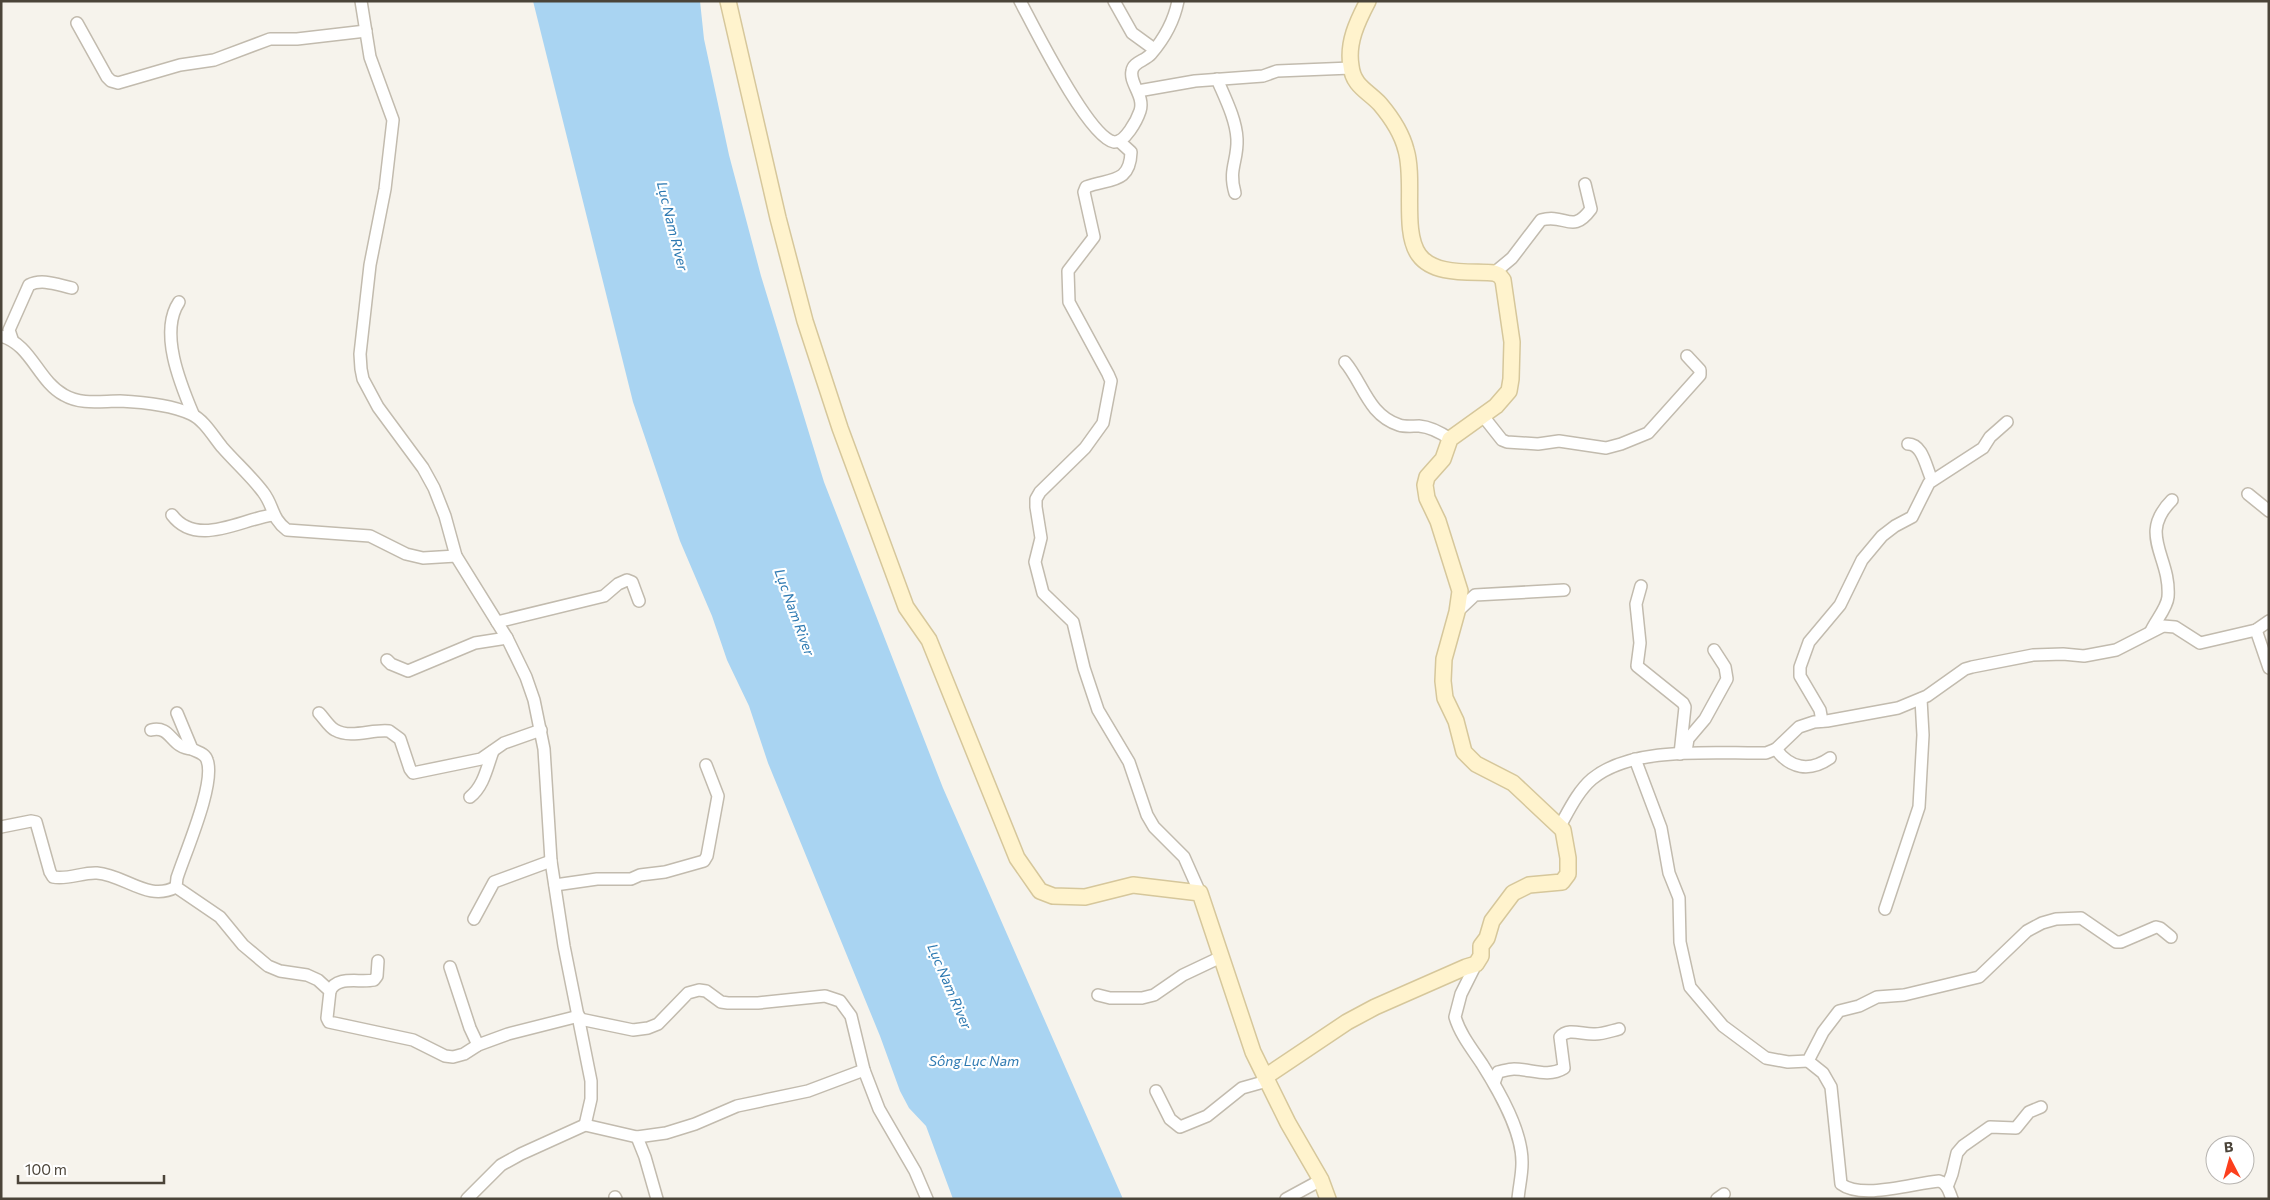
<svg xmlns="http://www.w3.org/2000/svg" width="2270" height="1200" viewBox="0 0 2270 1200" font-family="Commissioner,sans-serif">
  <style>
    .water { fill: #a9d4f2 }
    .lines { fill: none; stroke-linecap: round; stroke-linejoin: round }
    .street-casing { stroke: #c2bbae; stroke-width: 14 }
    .secondary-casing { stroke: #d6c79b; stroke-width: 18 }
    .street { stroke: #fff; stroke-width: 11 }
    .secondary { stroke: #fff3cd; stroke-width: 15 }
    .labels { text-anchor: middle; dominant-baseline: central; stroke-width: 4.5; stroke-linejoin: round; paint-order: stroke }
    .water-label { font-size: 14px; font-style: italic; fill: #2e7ab2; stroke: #fff }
  </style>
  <rect width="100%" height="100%" fill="#f6f3ec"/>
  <polygon class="water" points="533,1 700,1 704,39 729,155 761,276 824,482 943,788 1123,1199 953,1199 926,1126 909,1108 900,1091 880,1036 768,763 749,706 727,660 712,616 680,541 633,402"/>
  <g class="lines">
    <g class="street-casing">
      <g id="street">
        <polyline points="361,1 370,57 393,120 385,189 370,265 360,354 361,369 363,379 378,407 423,468 434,488 445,516 456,556 507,638 526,677 534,700 544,749 551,861 564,946 591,1081 591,1099 585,1125"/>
        <path d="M1020 1C1034 27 1088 137 1114 142 1125 143 1137 120 1140 111 1145 96 1129 83 1132 71 1133 62 1145 61 1151 54 1164 39 1174 21 1178 1"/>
        <polyline points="1114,1 1132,33 1154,49"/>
        <polyline points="77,23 107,77 111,81 118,83 180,65 214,60 270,39 297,39 366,31"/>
        <path d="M1217 79C1225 98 1236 119 1237 139 1238 161 1228 169 1235 193"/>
        <polyline points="1138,91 1195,81 1263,76 1277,71 1351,68"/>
        <path d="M1119 141 1131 152C1130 184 1110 178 1086 187L1084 192 1094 237 1068 271 1069 302 1108 374 1111 381 1103 423 1085 448 1040 492 1036 499V507L1041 538 1035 562 1043 593 1073 622 1084 668 1098 710 1129 762 1147 815 1154 827 1184 857 1200 893"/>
        <path d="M1494 273 1512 258 1541 220C1566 213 1572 235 1591 209L1585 184"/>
        <path d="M179 302C159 332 180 383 193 414"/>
        <path d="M1 336C31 344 38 381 64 395 81 405 101 401 120 401 142 402 171 405 191 414 204 420 213 436 222 447 235 462 251 476 263 492 274 506 271 518 287 530L370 536 406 554 423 558 456 556"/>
        <path d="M12 339 9 330 29 285C42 278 58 285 72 288"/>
        <path d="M1345 362C1363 383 1368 415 1399 425 1405 427 1412 426 1419 426 1431 427 1440 432 1450 439"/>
        <polyline points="1483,416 1502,440 1507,442 1538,444 1559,441 1606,448 1621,444 1648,433 1700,375 1700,370 1687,356"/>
        <path d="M1908 444C1923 444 1926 468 1932 480"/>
        <polyline points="2248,494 2269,511"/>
        <path d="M172 515C197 548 241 519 273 515"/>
        <polyline points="1641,586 1636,604 1640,643 1637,666 1683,703 1685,707 1680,754"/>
        <polyline points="1457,612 1475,595 1564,590"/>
        <polyline points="497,622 604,596 618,584 627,580 632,582 639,601"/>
        <polyline points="2256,630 2269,668"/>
        <path d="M2151 631C2156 620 2167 608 2168 597 2171 556 2137 535 2172 500"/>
        <polyline points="387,660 391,664 408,671 475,643 507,638"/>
        <path d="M177 713 192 749C197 752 205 753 207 760 216 783 185 853 177 878L176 887 220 917 243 945 268 966 280 971 307 975 318 980 330 991 327 1018 329 1022 413 1040 445 1056 453 1057 464 1054 478 1045 508 1034 579 1016"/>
        <path d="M319 713C324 718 329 727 335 730 351 739 372 729 389 731L400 739 410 769 413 773 481 759 504 743 541 730"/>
        <polyline points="1822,721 1820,710 1800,676 1800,667 1809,642 1840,605 1862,560 1882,536 1895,526 1912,517 1929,483 1983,448 1990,437 2007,422"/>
        <path d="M151 730C172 725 170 748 192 749"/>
        <path d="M1776 749C1790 769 1810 772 1830 758"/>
        <polyline points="1686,751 1688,739 1705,719 1727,679 1725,667 1714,650"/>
        <polyline points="1635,759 1661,828 1669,873 1679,898 1680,942 1690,987 1723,1026 1766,1058 1788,1062 1808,1061 1823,1032 1839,1011 1859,1006 1877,997 1904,995 1979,977 2027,931 2042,923 2056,919 2081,918 2116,942 2121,942 2156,927 2160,928 2171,937"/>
        <path d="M470 797C484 786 487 767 493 751"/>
        <path d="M1560 826C1569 810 1578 791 1592 779 1633 745 1716 754 1766 753L1776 749 1799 727 1814 722 1827 721 1898 708 1927 696 1965 669 1972 667 2033 655 2063 654 2084 656 2116 650 2163 626 2175 627 2200 643 2256 630 2269 621"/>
        <path d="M1 827 31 821 36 822 50 872 53 877C68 880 83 872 97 873 125 875 148 902 176 887"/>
        <polyline points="555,885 597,879 631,879 640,875 665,872 704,861 707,856 718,796 706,765"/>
        <polyline points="1885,909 1919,807 1923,735 1921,699"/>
        <polyline points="474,919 494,882 551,861"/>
        <path d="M1476 964 1461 994 1455 1017C1460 1034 1472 1049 1482 1064 1499 1091 1523 1132 1522 1164 1522 1175 1519 1187 1518 1199"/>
        <polyline points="450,967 470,1028 478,1045"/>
        <path d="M330 991C337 975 359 983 374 980L377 976 378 961"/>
        <polyline points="1098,995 1110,998 1142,998 1154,995 1183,975 1221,957"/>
        <polyline points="580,1019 633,1030 648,1028 658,1024 688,993 699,990 706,991 721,1002 728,1003 758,1003 825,996 840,1001 851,1016 864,1070 879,1109 915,1171 927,1199"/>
        <path d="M1808 1061 1823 1073 1831 1087 1841 1184C1862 1200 1914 1183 1939 1181 1947 1183 1949 1191 1952 1199"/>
        <path d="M1494 1083 1498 1072C1503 1071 1509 1069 1514 1069 1531 1069 1548 1078 1564 1068L1560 1037C1568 1027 1583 1035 1595 1034 1603 1034 1611 1031 1619 1029"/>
        <polyline points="1156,1091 1170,1119 1180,1127 1207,1116 1242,1088 1267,1081"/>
        <polyline points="637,1137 645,1157 657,1199"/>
        <polyline points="1947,1187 1952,1174 1957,1153 1963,1146 1990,1127 2016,1128 2029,1112 2041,1107"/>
        <polyline points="615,1197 616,1199"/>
        <polyline points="467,1199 501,1165 521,1154 585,1125 637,1137 666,1133 695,1124 737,1106 808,1091 864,1070"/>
        <polyline points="1286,1199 1321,1180"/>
        <polyline points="1717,1199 1724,1194"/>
      </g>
    </g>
    <g class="secondary-casing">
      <g id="secondary">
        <polyline points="728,1 778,218 805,321 840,428 906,607 929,640 1017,858 1040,891 1053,896 1085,897 1133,885 1200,893 1253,1052 1288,1123 1321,1180 1328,1199"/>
        <path d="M1265 1077 1347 1022 1375 1007 1466 967 1476 964 1481 956V946L1487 938 1492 921 1513 893 1529 885 1562 882 1568 874V858L1563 830 1513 783 1476 764 1464 752 1456 721 1445 698 1443 681 1444 659 1457 612 1460 591 1438 521 1427 498 1425 485 1427 477 1443 459 1450 439 1496 406 1509 391 1511 379 1512 342 1503 280 1499 275 1494 273C1472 271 1434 276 1419 255 1402 232 1415 180 1406 150 1402 134 1391 117 1380 104 1368 91 1353 86 1351 66 1347 43 1357 22 1368 1"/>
      </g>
    </g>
    <use href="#street" class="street"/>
    <use href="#secondary" class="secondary"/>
  </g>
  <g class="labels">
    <g class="water-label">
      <text transform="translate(673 226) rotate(76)">Lục Nam River</text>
      <text transform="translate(795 612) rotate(70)">Lục Nam River</text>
      <text transform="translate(950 986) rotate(67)">Lục Nam River</text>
      <text x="974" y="1060">Sông Lục Nam</text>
    </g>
  </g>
  <rect width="2270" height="1200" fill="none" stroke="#4b4439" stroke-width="5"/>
  <g transform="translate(2230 1160) rotate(354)"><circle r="24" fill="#ffffff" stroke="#b7b4b0"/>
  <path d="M0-4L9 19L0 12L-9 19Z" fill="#fc3f1d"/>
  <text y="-8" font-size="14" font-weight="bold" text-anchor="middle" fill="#4b4439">B</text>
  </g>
  <path d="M18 1175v8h146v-8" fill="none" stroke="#4b4439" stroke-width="2.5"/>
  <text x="25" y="1175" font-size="15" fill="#4b4439" stroke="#ffffff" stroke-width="4" paint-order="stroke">100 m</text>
</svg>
